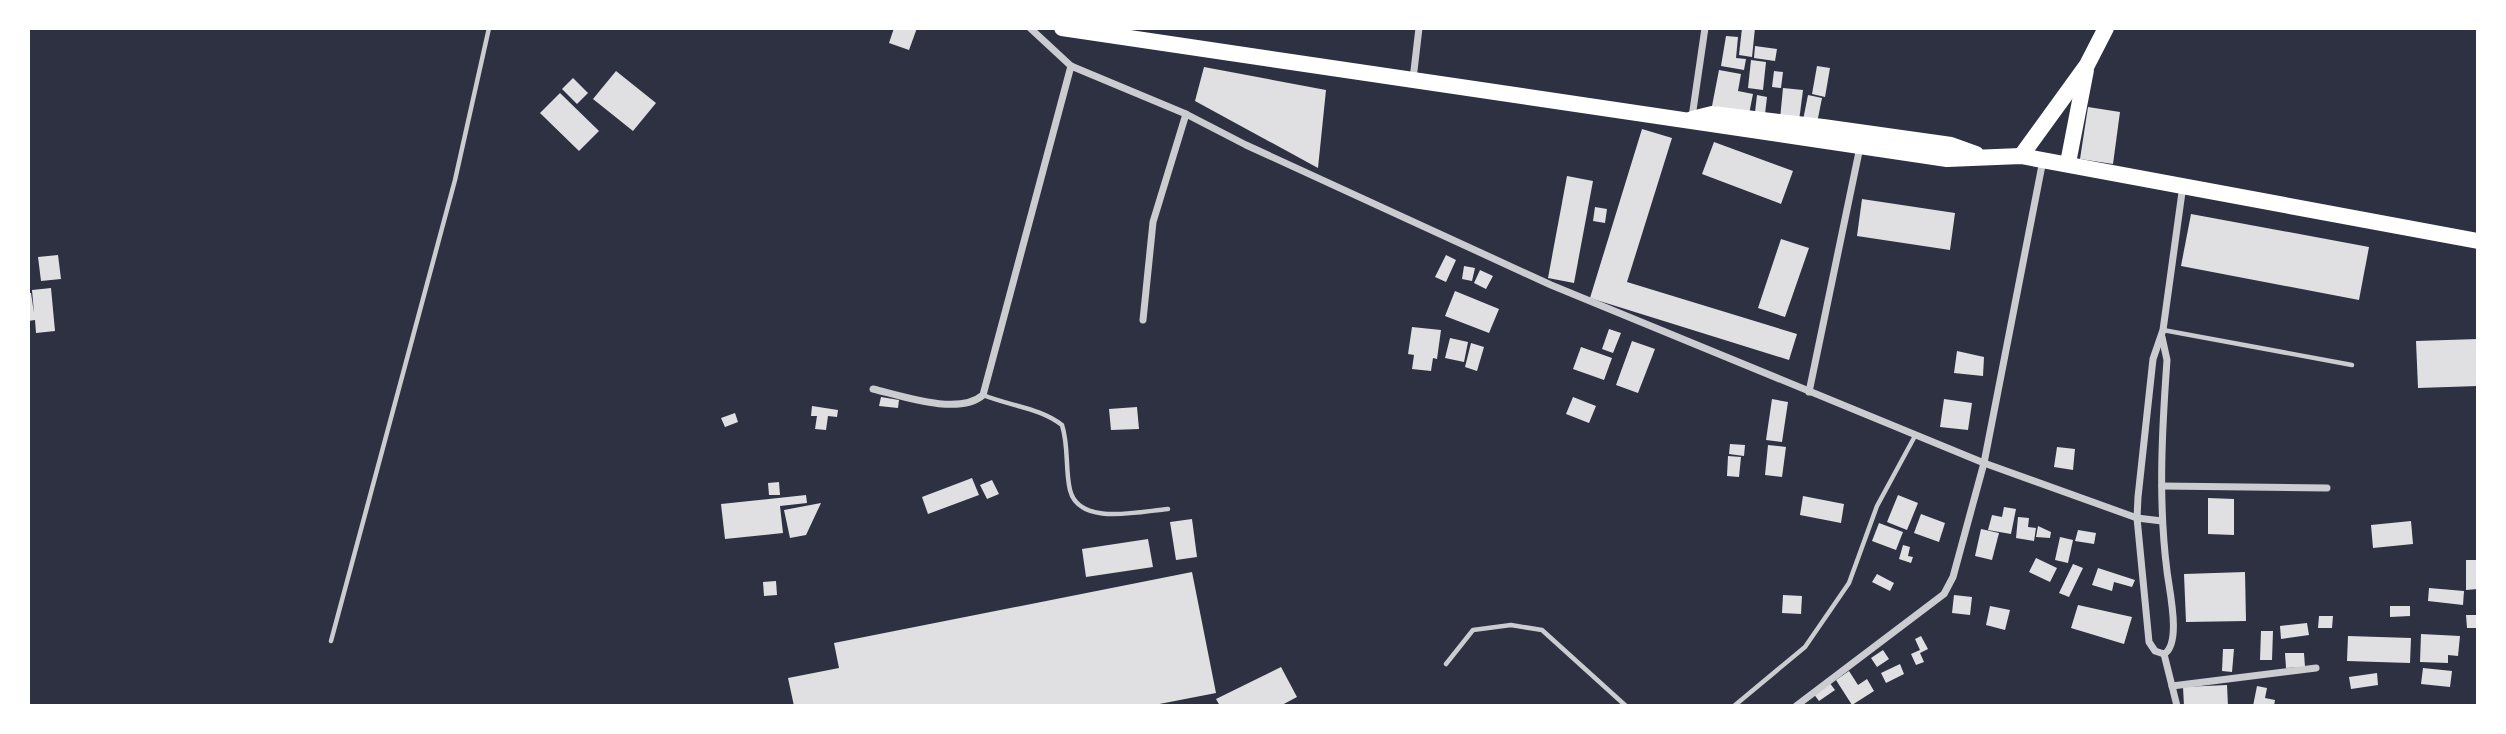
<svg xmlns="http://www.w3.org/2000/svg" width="2506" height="734" viewBox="0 0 2506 734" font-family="'Crimson Pro',serif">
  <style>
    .building { fill: #e0e0e3 }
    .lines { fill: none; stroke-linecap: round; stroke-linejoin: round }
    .service { stroke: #caccd0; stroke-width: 4.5 }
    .minor { stroke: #caccd0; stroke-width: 7 }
    .primary { stroke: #fff; stroke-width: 16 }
  </style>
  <rect width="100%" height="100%" fill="#2d3142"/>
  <g class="building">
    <polygon points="894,28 917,28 909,50 889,43"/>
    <polygon points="1742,28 1755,28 1752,57 1739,55"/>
    <polygon points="1726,36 1738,37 1736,58 1746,59 1744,70 1721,66"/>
    <polygon points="1755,46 1777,49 1775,61 1754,58"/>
    <polygon points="1751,60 1766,62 1763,90 1748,88"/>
    <polygon points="1817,66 1830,68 1825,97 1812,94"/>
    <polygon points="1204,67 1326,90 1318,168 1195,101"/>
    <polygon points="1719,70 1741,74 1738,91 1753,94 1749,114 1712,106"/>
    <polygon points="616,71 656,103 633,131 593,99"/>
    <polygon points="1774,71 1783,72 1781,88 1772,87"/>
    <polygon points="573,78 588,93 577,104 562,89"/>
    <polygon points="1783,88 1803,90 1799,121 1780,119"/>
    <polygon points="560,93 599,131 579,151 540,113"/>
    <polygon points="1757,95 1767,97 1765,114 1755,112"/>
    <polygon points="1808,95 1822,98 1817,123 1803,120"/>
    <polygon points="2088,107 2120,112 2113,164 2080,159"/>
    <polygon points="1642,129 1672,138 1627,282 1797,334 1789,360 1590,298"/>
    <polygon points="1714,142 1793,171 1781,204 1702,174"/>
    <polygon points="1567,176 1593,181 1574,283 1548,278"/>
    <polygon points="1862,199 1955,213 1950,250 1857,236"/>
    <polygon points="1595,207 1607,209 1605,223 1593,221"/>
    <polygon points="2191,214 2369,247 2359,300 2181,266"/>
    <polygon points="1781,239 1809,248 1785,317 1758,308"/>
    <polygon points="58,255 61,279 41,281 38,257"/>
    <polygon points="1446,255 1456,260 1446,282 1435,277"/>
    <polygon points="1464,266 1475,268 1472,281 1462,279"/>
    <polygon points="1480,270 1493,276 1486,289 1474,283"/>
    <polygon points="51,288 55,331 36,333 35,320 28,321 28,293 31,293 34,313 32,290"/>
    <polygon points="1455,291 1499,309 1489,333 1445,316"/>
    <polygon points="1412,327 1441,330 1437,359 1433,358 1431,371 1412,369 1414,355 1408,354"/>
    <polygon points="1609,329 1621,333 1613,353 1602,349"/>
    <polygon points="1450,338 1468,342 1464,362 1445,358"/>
    <polygon points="2478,339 2478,386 2418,388 2416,341"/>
    <polygon points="1632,341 1655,349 1638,393 1616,385"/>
    <polygon points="1471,343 1484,347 1477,371 1465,367"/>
    <polygon points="1581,347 1612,358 1604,380 1573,369"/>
    <polygon points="1957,351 1984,357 1983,376 1954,373"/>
    <polygon points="881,397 899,400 898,408 879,406"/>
    <polygon points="1573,397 1596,406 1589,423 1566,414"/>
    <polygon points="1772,399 1788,402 1782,442 1766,440"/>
    <polygon points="1944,399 1972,403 1968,430 1940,427"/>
    <polygon points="812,406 838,410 837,417 828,416 826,430 815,429 817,416 811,416"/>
    <polygon points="1137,407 1139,429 1111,430 1109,409"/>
    <polygon points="735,413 738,422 725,427 721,418"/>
    <polygon points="1730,444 1745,445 1744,456 1729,454"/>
    <polygon points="1768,445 1786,447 1782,477 1765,475"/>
    <polygon points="2057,447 2075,449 2073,470 2054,467"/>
    <polygon points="1728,456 1741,457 1739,477 1727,476"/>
    <polygon points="972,478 979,495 928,514 922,497"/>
    <polygon points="992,480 999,494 987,499 980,485"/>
    <polygon points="779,482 780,495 769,495 768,483"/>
    <polygon points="806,495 807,503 780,506 783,533 725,539 721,504"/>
    <polygon points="1898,495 1918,503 1907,530 1887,522"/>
    <polygon points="1803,496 1844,504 1841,523 1800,515"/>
    <polygon points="2208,498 2234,499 2234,535 2208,534"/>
    <polygon points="821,503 806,535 790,538 784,510"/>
    <polygon points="2004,507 2016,509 2011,534 1988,530 1992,515 2002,517"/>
    <polygon points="1921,514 1945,523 1939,542 1914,533"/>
    <polygon points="2018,517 2029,518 2028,527 2036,528 2034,541 2016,538"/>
    <polygon points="1192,519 1197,557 1176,560 1170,522"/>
    <polygon points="2411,521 2413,544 2373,548 2371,525"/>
    <polygon points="1879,523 1903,532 1896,550 1872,541"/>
    <polygon points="2038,526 2051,532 2050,538 2036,537"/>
    <polygon points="1981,529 1999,533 1992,560 1975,556"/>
    <polygon points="2078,530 2096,533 2094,544 2075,541"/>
    <polygon points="2060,537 2073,540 2068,563 2055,560"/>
    <polygon points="1148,539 1153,567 1086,577 1082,549"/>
    <polygon points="1903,545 1910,547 1908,556 1913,557 1911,563 1899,559"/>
    <polygon points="2036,558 2057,568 2050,582 2029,572"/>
    <polygon points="2466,560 2478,560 2478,589 2466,590"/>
    <polygon points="2073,564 2083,568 2069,597 2059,593"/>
    <polygon points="2098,568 2135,580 2132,587 2114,582 2112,591 2092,585"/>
    <polygon points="1192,572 1216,693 1149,706 794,706 788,678 839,668 834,643"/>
    <polygon points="2245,572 2246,621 2186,622 2184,574"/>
    <polygon points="1877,574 1894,583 1890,591 1872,582"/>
    <polygon points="776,581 777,595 764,596 763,582"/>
    <polygon points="2429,588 2464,591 2463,605 2428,601"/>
    <polygon points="1783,595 1802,596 1801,614 1782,613"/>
    <polygon points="1954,595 1972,597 1970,615 1952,613"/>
    <polygon points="2078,605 2132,617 2124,644 2071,628"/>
    <polygon points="1990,606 2010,610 2005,630 1986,625"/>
    <polygon points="2390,606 2410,606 2410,616 2390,617"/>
    <polygon points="2466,615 2478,615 2478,628 2467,628"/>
    <polygon points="2319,616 2333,616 2332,628 2318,628"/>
    <polygon points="2307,623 2309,635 2281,639 2280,626"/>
    <polygon points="2261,631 2273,631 2272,660 2260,660"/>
    <polygon points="2421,634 2460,636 2458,656 2448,655 2448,663 2420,662"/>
    <polygon points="1921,636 1928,649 1920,653 1924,662 1916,665 1911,654 1920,650 1915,639"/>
    <polygon points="2348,636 2411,638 2410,663 2347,661"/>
    <polygon points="2223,649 2234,649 2232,672 2222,671"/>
    <polygon points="1883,650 1889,659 1877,667 1871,658"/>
    <polygon points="2285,653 2304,653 2305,667 2286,668"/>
    <polygon points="1900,664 1904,674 1886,683 1881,673"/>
    <polygon points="1281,667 1297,697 1280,706 1220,706 1216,699"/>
    <polygon points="2423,668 2452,671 2450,687 2421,684"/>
    <polygon points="1849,671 1858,685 1867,679 1874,691 1852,705 1836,680"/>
    <polygon points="2377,673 2378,685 2351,689 2349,677"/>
    <polygon points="1829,682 1835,690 1819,701 1813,693"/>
    <polygon points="2227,685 2228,706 2184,706 2183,687"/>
    <polygon points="2257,686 2267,688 2265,698 2275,700 2274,706 2253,706"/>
  </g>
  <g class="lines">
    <g class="service">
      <polyline points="2163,330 2352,365"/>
      <path d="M983 395C1010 406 1041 408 1062 425 1069 447 1065 469 1070 490 1079 527 1141 511 1168 509"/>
      <polyline points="331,641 455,180 489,28"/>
      <polyline points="1446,664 1473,630 1511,625 1542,630 1626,706"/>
      <polyline points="1734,706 1805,647 1849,583 1877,506 1915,436"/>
    </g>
    <g class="minor">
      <polyline points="1030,28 1071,66 1186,114 1246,145 1551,285 1984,463 2137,518 2162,521"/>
      <polyline points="1413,79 1419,28"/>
      <polyline points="1692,117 1705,28"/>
      <polyline points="1143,320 1153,222 1186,114"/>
      <path d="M2162 337 2167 360C2162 430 2158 501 2167 571 2169 589 2182 644 2164 654"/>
      <path d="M873 389C902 396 959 416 983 395L1071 66"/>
      <polyline points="1809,392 1860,147"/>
      <polyline points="2162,486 2327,488"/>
      <polyline points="2164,654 2155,651 2149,642 2137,518 2138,497 2153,359 2163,330 2183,185"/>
      <polyline points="2164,654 2177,706"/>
      <polyline points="2172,686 2316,668"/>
      <polyline points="1796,706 1944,594 1953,577 1984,463 2043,160"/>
    </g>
    <g class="primary">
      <polyline points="1062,28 1947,159 2021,156 2478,241"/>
      <polyline points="1692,119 1712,114 1823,127 1951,145 1976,154"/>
      <polyline points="2021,156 2087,65 2106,28"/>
      <polyline points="2068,163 2086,70"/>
    </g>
  </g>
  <rect width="2506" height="734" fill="none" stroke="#ffffff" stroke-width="60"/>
</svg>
